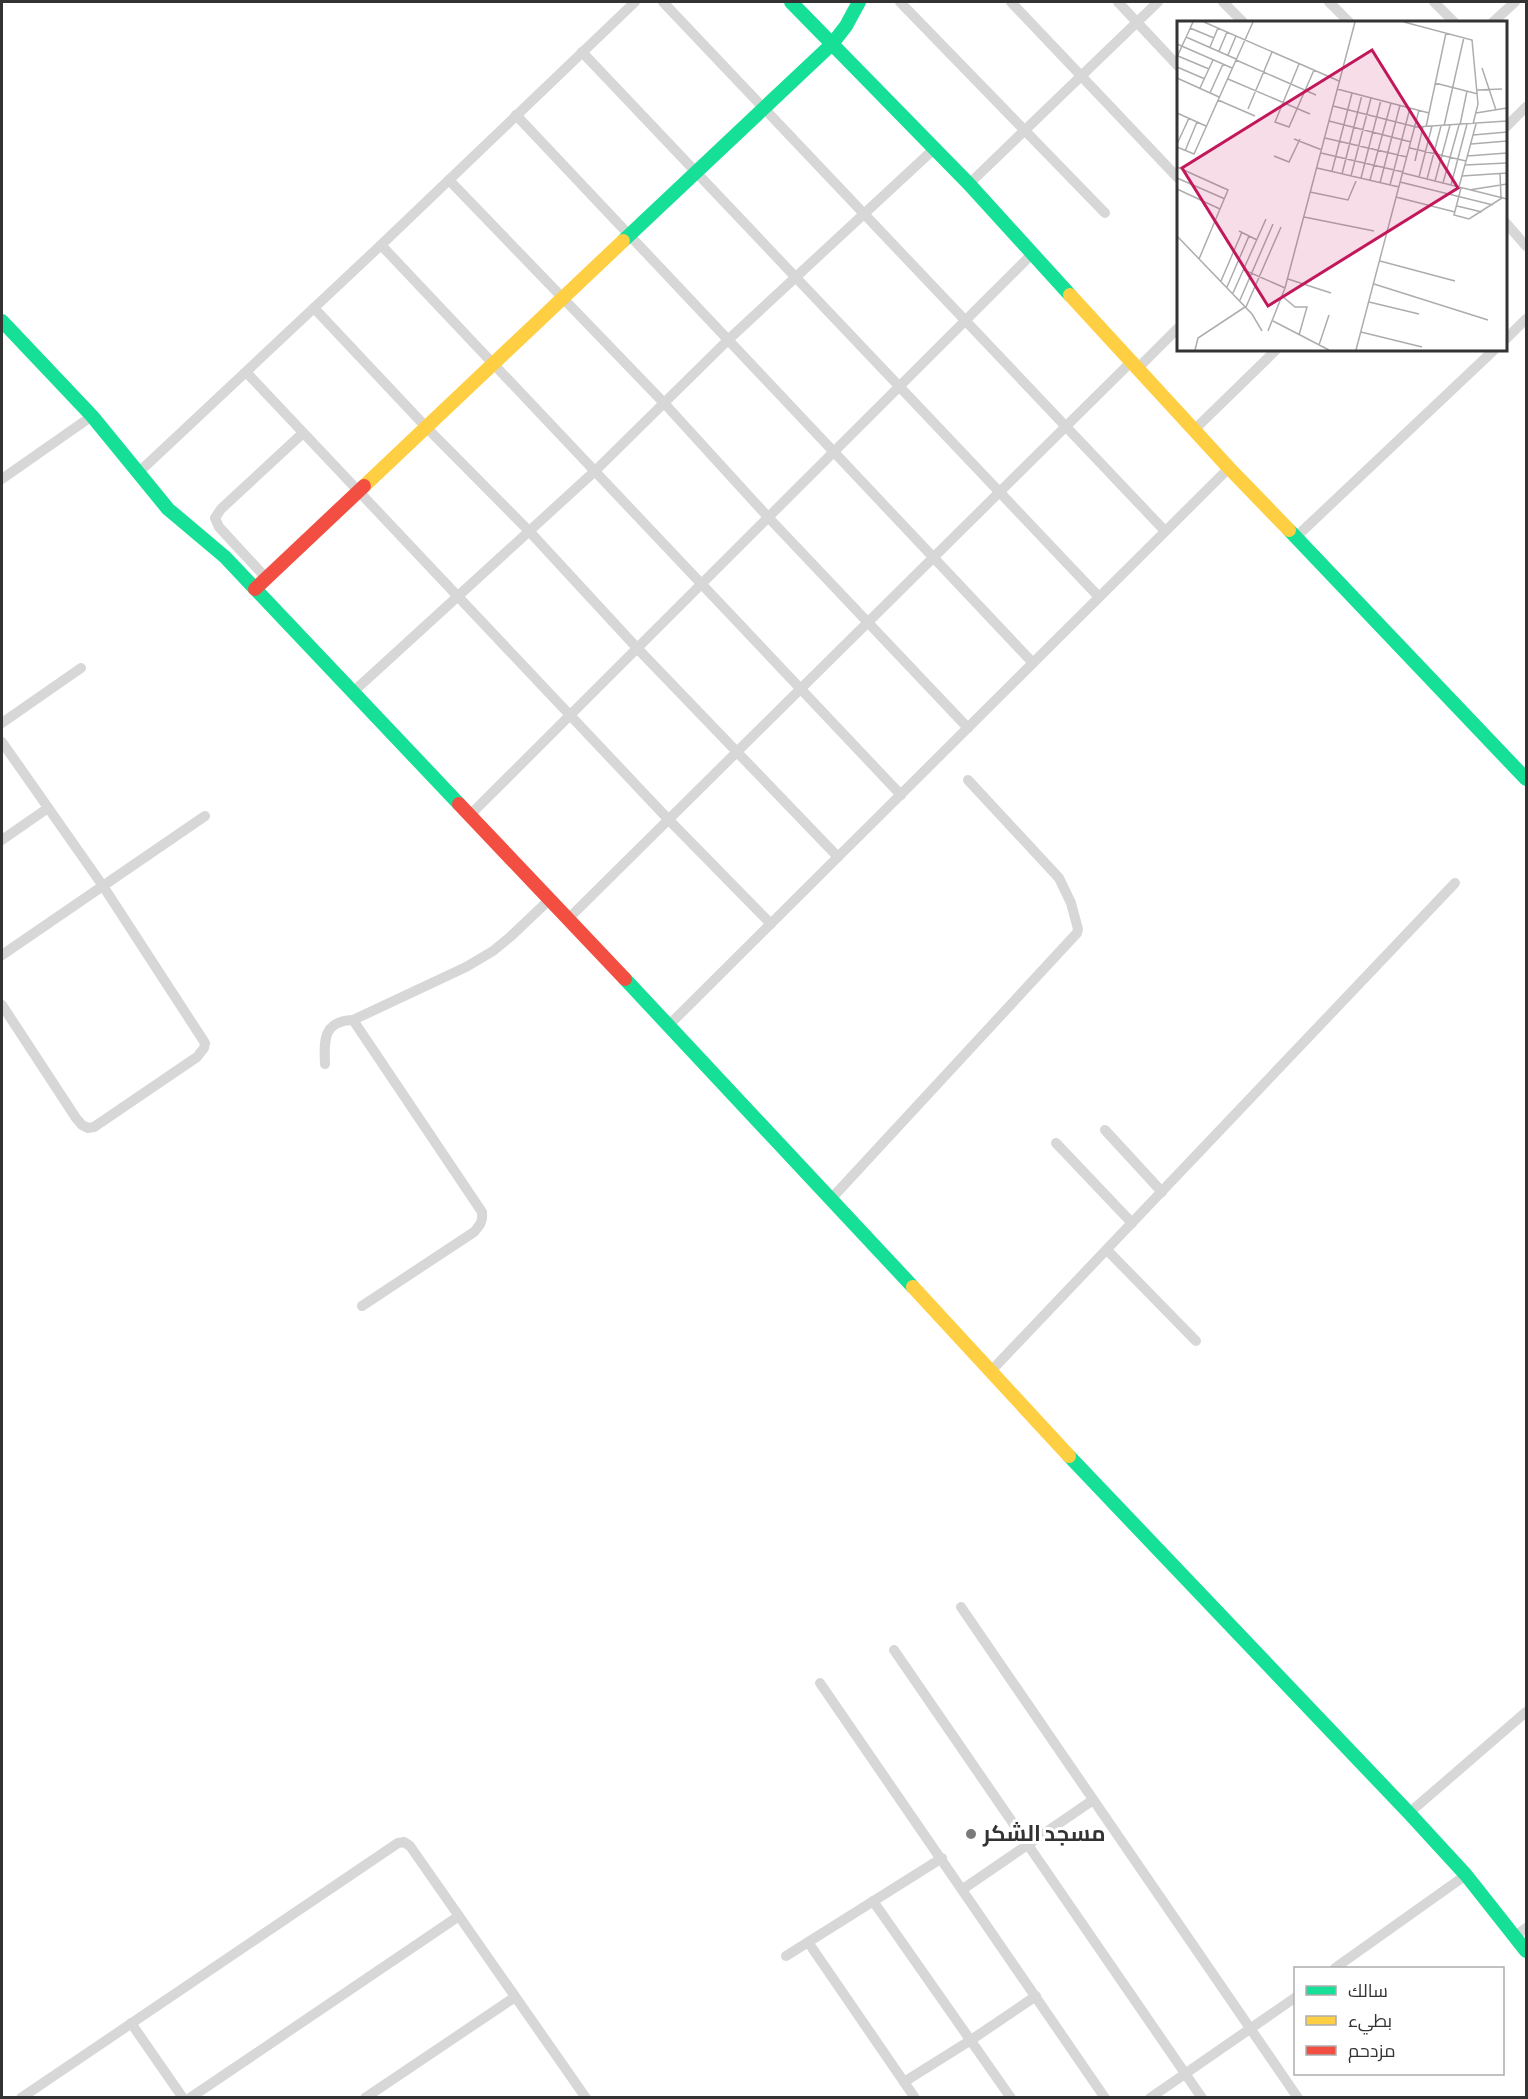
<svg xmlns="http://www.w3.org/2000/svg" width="1528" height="2099" viewBox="0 0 1528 2099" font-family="'Sofia Sans Condensed',Cairo,sans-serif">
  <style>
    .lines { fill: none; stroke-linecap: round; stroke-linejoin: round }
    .street { stroke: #d7d7d7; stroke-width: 10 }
    .fast { stroke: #16e098; stroke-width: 14 }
    .slow { stroke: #ffcf43; stroke-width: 14 }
    .jam { stroke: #f24e42; stroke-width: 14 }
    .poi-dot { fill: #7a7a7a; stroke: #fff; stroke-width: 2 }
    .labels { text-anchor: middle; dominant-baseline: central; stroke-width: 6; stroke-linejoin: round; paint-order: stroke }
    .poi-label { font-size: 22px; font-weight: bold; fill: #333; stroke: #fff; text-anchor: start }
    .inset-road { fill: none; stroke: #adadad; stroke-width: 1.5 }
    .view { fill: #c2185b; fill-opacity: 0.15; stroke: #c2185b; stroke-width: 3 }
    .inset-edge { fill: none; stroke: #333; stroke-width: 3 }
  </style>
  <rect width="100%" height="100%" fill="#fff"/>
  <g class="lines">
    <g class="street">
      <polyline points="663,2 1165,531"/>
      <polyline points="900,2 1105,213"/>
      <polyline points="1011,2 1178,178"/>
      <polyline points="1118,2 1178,66"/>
      <polyline points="1223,2 1243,22"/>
      <polyline points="1329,2 1349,22"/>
      <polyline points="1434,2 1454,22"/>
      <polyline points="1493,22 1515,2"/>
      <polyline points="582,52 1099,597"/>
      <polyline points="516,115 1033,663"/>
      <polyline points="1506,127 1526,107"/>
      <polyline points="449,180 664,403 768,517 968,728"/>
      <polyline points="969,184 1158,2"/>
      <polyline points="1506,223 1526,246"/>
      <polyline points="381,245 901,795"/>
      <polyline points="314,308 426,427 529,531 637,648 838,857"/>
      <polyline points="1506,339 1526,319"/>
      <polyline points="1138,368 1178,328"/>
      <polyline points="247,373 668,819 771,924"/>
      <polyline points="1194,430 1276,350"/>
      <polyline points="138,473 381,245 635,2"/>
      <polyline points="2,479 92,416"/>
      <polyline points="1296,537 1494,350"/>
      <polyline points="266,578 219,527 215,518 221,509 303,433"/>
      <polyline points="353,692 595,471 729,339 934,149"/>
      <polyline points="2,723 81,668"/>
      <polyline points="2,742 103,886 205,1043 204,1048 197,1057 94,1127 88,1128 82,1125 76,1118 2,1005"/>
      <polyline points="470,815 1033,253"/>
      <polyline points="2,840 48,808"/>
      <polyline points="568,919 1132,361"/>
      <polyline points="2,955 205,816"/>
      <path d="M353 1020 482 1212C483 1222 480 1225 474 1232L362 1306"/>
      <polyline points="669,1025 1229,468"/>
      <path d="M325 1064C324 1040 323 1021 353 1020L466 967 493 951 510 937 550 899"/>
      <polyline points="1105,1130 1162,1192"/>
      <polyline points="1056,1143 1132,1223"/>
      <polyline points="831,1199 1077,933 1078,929 1071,903 1059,878 968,780"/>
      <polyline points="1107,1250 1196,1341"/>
      <polyline points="991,1371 1455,883"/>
      <polyline points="961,1607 1298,2098"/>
      <polyline points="894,1650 1202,2098"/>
      <polyline points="820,1683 1105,2098"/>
      <polyline points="1409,1813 1526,1712"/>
      <polyline points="963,1889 1093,1800"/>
      <polyline points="873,1901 1011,2098"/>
      <polyline points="1515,1936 1526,1928"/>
      <polyline points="808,1942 915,2098"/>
      <polyline points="786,1956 942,1858"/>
      <polyline points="1335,1968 1466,1875"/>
      <polyline points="131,2023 183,2098"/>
      <polyline points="904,2082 971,2040 1036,1996"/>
      <polyline points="21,2098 398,1843 404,1842 410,1846 586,2098"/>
      <polyline points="190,2098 459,1916"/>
      <polyline points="365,2098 515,1997"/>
      <polyline points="1150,2098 1296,1997"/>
    </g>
    <g class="fast">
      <polyline points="791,2 969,184 1070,295"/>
      <polyline points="623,241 832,44 846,26 859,2"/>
      <polyline points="2,321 92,416 168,509 225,557 459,804"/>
      <polyline points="1289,530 1526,779"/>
      <polyline points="625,979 913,1287"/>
      <polyline points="1069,1456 1409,1813 1466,1875 1526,1951"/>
    </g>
    <g class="slow">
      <polyline points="1070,295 1229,468 1289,530"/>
      <polyline points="364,486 623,241"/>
      <polyline points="913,1287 1069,1456"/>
    </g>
    <g class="jam">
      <polyline points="255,589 364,486"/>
      <polyline points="459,804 625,979"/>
    </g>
  </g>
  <circle class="poi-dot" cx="971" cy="1834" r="6"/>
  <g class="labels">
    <g class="poi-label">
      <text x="983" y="1834">مسجد الشكر</text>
    </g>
  </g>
  <g transform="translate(1177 21)">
    <rect width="330" height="330" fill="#fff"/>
    <path class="inset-road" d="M27 1 162 60M227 1 295 19 301 83 296 103M13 7 37 17M9 16 59 38M0 23 55 47M33 26 41 7M42 30 50 11M51 34 59 15M1 35 32 48M0 36 16 1M59 39 139 74M122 43 98 101 112 106 137 49M0 46 28 58M305 47 319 89M0 57 42 76M51 58 133 93M258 62 301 73M23 67 36 39M160 68 252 92M300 69 325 68M33 72 46 43M41 79 78 95M156 85 239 106 330 100M71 88 95 31M0 92 29 105M299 92 330 87M152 100 234 121M283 104 290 70M267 105 287 16M249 106 269 12M296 114 330 111M148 117 230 136M117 118 145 129M0 123 12 97M294 123 330 120M0 126 17 133 76 1M233 127 289 140M8 130 20 101M144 132 226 151M97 135 112 141 123 118M290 135 330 132M238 140 246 106M288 144 330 142M0 146 51 169 22 238M140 147 222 166M155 150 175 72M226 152 330 178M165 153 185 74M323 153 324 176M174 155 194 77M285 155 330 152M242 156 255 105M0 157 48 178M184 157 204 79M250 158 264 105M193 159 214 82M258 160 273 104M223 161 316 184M203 162 223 84M266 162 282 104M213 164 233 87M274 164 290 103M282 166 299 103M284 167 277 194 292 198 325 177M0 168 43 188M292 169 330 163M133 171 171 179 179 160M219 176 278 191M280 185 305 191M127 196 197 210M62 210 80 219M0 215 75 293 85 310M203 240 278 260M67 249 108 267M111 258 154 272M44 260 65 211M197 263 311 299M50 266 72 215M56 272 89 198M105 275 118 286H130L122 314M63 279 96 203M192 281 242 293M69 286 104 206M96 300 152 329M91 310 108 267 178 1M184 311 245 326M142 324 152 294M18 329 21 317 68 286M179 329 242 89"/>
    <path class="view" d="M195 29 281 167 91 285 5 147Z"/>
    <rect width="330" height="330" class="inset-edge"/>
  </g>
  <rect width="1528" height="2099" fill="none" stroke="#333333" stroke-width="6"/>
  <rect x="1294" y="1967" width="210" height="108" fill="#ffffff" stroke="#adadad" stroke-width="1.5"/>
  <rect x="1306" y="1986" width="30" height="9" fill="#16e098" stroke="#adadad" stroke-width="1.5"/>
  <text x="1348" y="1997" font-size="18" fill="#333333">سالك</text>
  <rect x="1306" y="2016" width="30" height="9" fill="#ffcf43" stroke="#adadad" stroke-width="1.5"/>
  <text x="1348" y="2027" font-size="18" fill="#333333">بطيء</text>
  <rect x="1306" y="2046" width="30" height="9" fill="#f24e42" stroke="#adadad" stroke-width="1.5"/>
  <text x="1348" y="2057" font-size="18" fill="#333333">مزدحم</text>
</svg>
